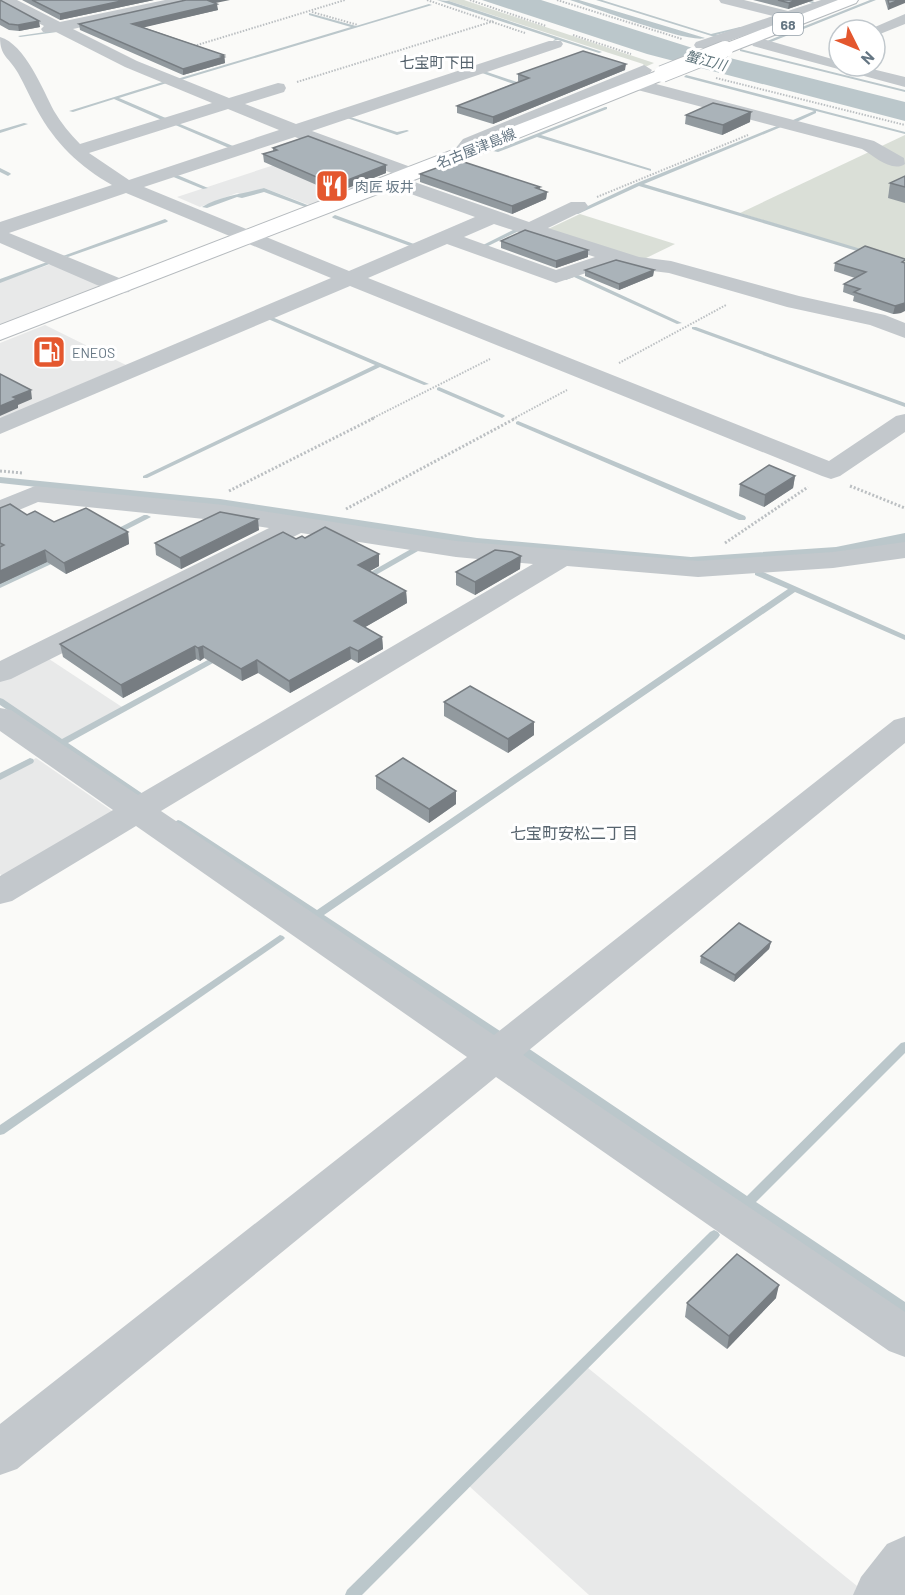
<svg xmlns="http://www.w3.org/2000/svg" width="905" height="1595" viewBox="0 0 905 1595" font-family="Barlow,'Noto Sans JP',sans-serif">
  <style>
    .built { fill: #e8e9e9 }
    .green { fill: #dadfd7 }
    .water { fill: #bbc7cb }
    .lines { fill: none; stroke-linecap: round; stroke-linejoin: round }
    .stream { fill: #bbc7cb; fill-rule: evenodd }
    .major-casing { stroke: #b5babe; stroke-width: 2 }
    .path-far1 { stroke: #bbbfc2; stroke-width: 2; stroke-dasharray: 1.5 1.5; stroke-linecap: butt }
    .path { stroke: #bbbfc2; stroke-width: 3; stroke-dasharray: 2 2; stroke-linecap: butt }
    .minor { fill: #c3c8cc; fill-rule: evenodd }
    .major { fill: #fff; fill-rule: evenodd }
    .major-bridge-casing { stroke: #b5babe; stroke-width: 18; stroke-linecap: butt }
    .major-bridge { stroke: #fff; stroke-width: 16 }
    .wall { fill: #929a9f }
    .shaded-wall { fill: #777d82 }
    .building { fill: #aab3b9; stroke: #777d82; stroke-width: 1.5 }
    .labels { text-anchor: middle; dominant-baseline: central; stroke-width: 6; stroke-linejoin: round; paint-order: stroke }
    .shield { fill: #fff; stroke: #939fa8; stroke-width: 1.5 }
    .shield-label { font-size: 14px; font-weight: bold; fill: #657683 }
    .far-water-label { font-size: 14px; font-style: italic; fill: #60757c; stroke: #fff }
    .far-street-label { font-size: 14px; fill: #657683; stroke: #fff }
    .far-poi-label { font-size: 14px; fill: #657683; stroke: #fff; text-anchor: start }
    .far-quarter-label { font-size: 15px; fill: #57646e; stroke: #fff }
    .neighbourhood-label { font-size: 16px; fill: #57646e; stroke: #fff }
  </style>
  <rect width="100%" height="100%" fill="#fafaf8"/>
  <g class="built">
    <polygon points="274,165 322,166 367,184 312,206 264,188 242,195 237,193 200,207 177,197"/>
    <polygon points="54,263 97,280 98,287 0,325 0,282"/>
    <polygon points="45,325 126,365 0,419 0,343"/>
    <polygon points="46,657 122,707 61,740 0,699 0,681"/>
    <polygon points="36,758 115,813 7,880 0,874 0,778"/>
    <polygon points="588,1368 862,1590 858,1595 589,1595 469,1486"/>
  </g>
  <g class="green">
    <polygon points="446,0 464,0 654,63 645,67 643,64"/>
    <polygon points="905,135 905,264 740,213"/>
    <polygon points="580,214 675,244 640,261 546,230"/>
  </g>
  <g class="water">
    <polygon points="437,0 449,1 602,52 599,53 558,40 553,41 555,39"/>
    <polygon points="482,0 541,0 702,51 905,102 905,121 647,54"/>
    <path d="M570 0H579L705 38C690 44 592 7 570 0Z"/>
    <polygon points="0,477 220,499 477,538 691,557 836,547 905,533 905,543 863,551 693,565 464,544 230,508 0,483"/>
  </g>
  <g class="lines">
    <g class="stream">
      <polygon points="596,0 602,0 711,34 740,27 742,28 716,35 720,37 718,38"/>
      <polygon points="801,0 808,0 818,3 816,4"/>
      <polygon points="870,0 876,0 766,44 762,43"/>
      <polygon points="429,4 432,5 181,80 177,79 351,27 309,15 309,13 356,26"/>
      <polygon points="59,30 57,32 20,37 18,36"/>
      <polygon points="740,49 905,90 905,92 740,51"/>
      <polygon points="484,71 529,86 529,87 525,88 482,73"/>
      <polygon points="686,75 905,132 905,134 816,111 816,113 790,125 786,125 786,123 814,111 684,77"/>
      <polygon points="166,81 170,82 119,98 168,119 168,121 164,121 114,99 73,112 69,111"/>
      <polygon points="605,107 607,107 607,109 541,135 651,169 651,171 537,137 498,152 493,151"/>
      <polygon points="344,115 397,132 407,130 409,131 397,135 344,117"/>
      <polygon points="175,122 233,146 233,147 229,148 173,124 173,123"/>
      <polygon points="24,123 28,124 0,133 0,130"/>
      <polygon points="777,126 781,127 644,184 871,252 871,254 867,254 639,186 578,214 573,213 637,183"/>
      <polygon points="0,168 10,173 11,174 8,176 0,172"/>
      <polygon points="171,174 175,174 208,188 203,189 171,176"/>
      <path d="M264 188 310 206 305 207 264 192 242 198 237 197 207 208 202 207C221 196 243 194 264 188Z"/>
      <polygon points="335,215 414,244 415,245 410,246 333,218 332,217"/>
      <polygon points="165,219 168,221 167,222 68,257 63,256"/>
      <polygon points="517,228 520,230 519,231 484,248 479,247"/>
      <polygon points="47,262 52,263 0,283 0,279"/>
      <polygon points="572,274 576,274 682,323 677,324 574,277 566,280 563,278"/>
      <polygon points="268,317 272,317 429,384 424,385 380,367 147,478 143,478 143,476 375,365 268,319"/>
      <polygon points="692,327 696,327 905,403 905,407 692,329"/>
      <polygon points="439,387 504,415 505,416 502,418 500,417 437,390 437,388"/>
      <polygon points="518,421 745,516 746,518 745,520 739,520 516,424 516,422"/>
      <polygon points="144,515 147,515 151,517 114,536 108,536 107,534"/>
      <polygon points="411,549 417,549 418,551 367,580 364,580 360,578"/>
      <polygon points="55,557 58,557 62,559 0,588 0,583"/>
      <polygon points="755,571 761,571 905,635 905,640 795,592 324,915 500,1031 501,1034 500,1037 496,1038 492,1037 173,823 178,820 181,821 317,910 788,589 755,575"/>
      <polygon points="217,655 223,655 224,657 68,743 143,794 144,796 143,798 140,799 0,705 0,698 3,699 62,739"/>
      <polygon points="30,758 33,759 34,761 33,763 0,780 0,773"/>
      <polygon points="280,935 283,936 285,938 283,940 4,1134 0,1135 0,1125"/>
      <polygon points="905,1042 905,1053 756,1202 905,1302 905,1314 901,1313 517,1052 516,1049 517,1046 521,1045 525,1046 747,1196 901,1043"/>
      <polygon points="714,1230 718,1232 720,1235 718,1238 362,1595 345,1595 347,1590 710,1232"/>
    </g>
    <g class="major-casing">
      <g id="major">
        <polygon points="838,0 858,0 856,3 731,52 719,52 717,49 719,46"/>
        <polygon points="662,69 670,74 668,78 419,178 0,340 0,325"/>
      </g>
    </g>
    <g class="path-far1">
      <polyline points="427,0 525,33"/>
      <polyline points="470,0 546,26"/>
      <polyline points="557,0 682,39"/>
      <polyline points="312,12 358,25"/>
      <polyline points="573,35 631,54"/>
      <polyline points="194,46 345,0"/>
      <polyline points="716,78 905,125"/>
      <polyline points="297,82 494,21"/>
      <polyline points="597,197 748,135"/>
      <polyline points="619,363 726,305"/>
      <polyline points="371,419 490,359"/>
      <polyline points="513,419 567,390"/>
    </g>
    <g class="path">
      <polyline points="0,471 23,473"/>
      <polyline points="850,486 905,508"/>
      <polyline points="229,491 374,418"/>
      <polyline points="346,509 516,418"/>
      <polyline points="725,543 808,487"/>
    </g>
    <g class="minor">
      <path d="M0 0H17L60 22 165 0H193L186 4 73 29 137 61 229 98 278 83 284 84 286 88 284 92 245 104 296 124 549 41H561L563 44 561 47 312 131 419 170 421 174 419 178H405L295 137 144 187 349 271 475 217 386 185 383 181 386 177H400L529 222 571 202H585L588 206 585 210 548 228 639 257 671 261 799 296 885 315 905 323V338L870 325 787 307 669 273 636 269 616 263 556 283 447 244 368 278 829 461 896 416 905 414V432L840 476 831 479 822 476 350 286 0 434V418L331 278 126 193 9 233 129 282 132 287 129 292 121 293 113 292 0 243V222L112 185C80 167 55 143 37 110 30 98 25 85 18 73 9 57 0 57 0 37 25 44 43 90 54 111 61 123 70 134 80 144L212 103 125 67 56 32H43L41 29 44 26 0 3ZM228 109 279 130 129 180 89 153ZM494 224 595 257 556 270 464 237Z"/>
      <polygon points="719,0 744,0 788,11 821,0 850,0 851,2 849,5 829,7 708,48 696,48 694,45 696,42 773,16 721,3"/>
      <polygon points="905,14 905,24 875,36 875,30 868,30"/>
      <polygon points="759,38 839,61 839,66 860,66 905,77 905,87 753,46 751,43"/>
      <path d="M644 65 652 70 650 73 637 79 874 141 904 158 905 164C892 173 874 156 862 149L630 88 629 82 475 147C469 155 465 161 453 158L451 154 463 139Z"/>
      <polygon points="35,486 224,505 456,541 698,561 833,552 905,542 905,558 833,568 698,577 567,566 161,811 494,1035 894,720 905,717 905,743 523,1055 905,1312 905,1357 889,1351 496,1077 17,1469 0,1475 0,1424 467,1057 136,826 12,901 0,904 0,876 113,810 0,731 0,708 11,710 138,795 533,564 456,557 301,533 11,679 0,682 0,661 269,528 224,521 38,502 0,518 0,500"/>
      <polygon points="905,1536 905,1595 853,1595 861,1577 887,1544"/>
    </g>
    <use href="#major" class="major"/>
    <g class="major-bridge-casing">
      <polyline id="major-bridge" points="662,74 725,49"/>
    </g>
    <use href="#major-bridge" class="major-bridge"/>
  </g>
  <g class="wall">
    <polygon points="0,0 40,27 19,31 9,30 0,25"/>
    <polygon points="22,0 154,0 60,20"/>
    <polygon points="753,0 814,0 788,9"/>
    <polygon points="885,0 905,0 888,10"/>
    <polygon points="215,3 218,10 143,27 224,55 225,63 183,75 80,30 79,24"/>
    <polygon points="625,70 493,124 457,113 457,106 520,81 518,81 518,74"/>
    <polygon points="686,115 750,122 722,135 685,124"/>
    <polygon points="273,148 386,173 335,193 264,162 263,154 273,151"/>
    <polygon points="420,174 540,187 540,190 547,192 546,199 512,214 420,182"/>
    <polygon points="905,176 905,203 888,198 890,183"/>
    <polygon points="501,241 588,257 556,268 501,248"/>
    <polygon points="865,246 901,313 893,314 853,301 854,296 843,292 844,284 855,278 834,271 835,263"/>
    <polygon points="585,270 654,270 653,276 619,290 585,276"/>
    <polygon points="795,476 793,488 764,507 739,496 740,484"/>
    <polygon points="0,508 54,522 128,532 129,544 66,574 47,562 0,584"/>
    <polygon points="259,530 181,569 156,555 155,543"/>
    <polygon points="296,539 379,566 370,571 406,591 407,603 365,627 382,637 383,649 358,663 351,659 290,693 258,673 242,681 204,658 200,661 196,659 123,698 63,657 60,644"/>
    <polygon points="520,569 475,595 456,585 456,572"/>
    <polygon points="444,702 534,722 534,735 508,753 444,716"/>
    <polygon points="376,776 456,804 429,823 376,789"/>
    <polygon points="771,942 769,949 734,982 700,963 701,956"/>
    <polygon points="776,1298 727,1349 685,1317 687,1303"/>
  </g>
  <g class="shaded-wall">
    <polygon points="126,0 154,0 60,20 60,14"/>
    <polygon points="206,0 230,0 206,5"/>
    <polygon points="796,0 814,0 788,9 789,3"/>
    <polygon points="899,0 905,0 905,3 888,10 889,4"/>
    <polygon points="217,4 218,10 133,30 132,24"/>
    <polygon points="39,21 40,27 19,31 18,25"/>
    <polygon points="224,55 225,63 183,75 183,69"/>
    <polygon points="626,64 625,70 493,124 493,117"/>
    <polygon points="751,112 750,122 722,135 723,125"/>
    <polygon points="386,165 386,173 335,193 335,185"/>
    <polygon points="547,192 546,199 512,214 512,206"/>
    <polygon points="588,250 588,257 556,268 556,261"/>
    <polygon points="654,270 653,276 619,290 619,284"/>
    <polygon points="905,303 905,311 901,313 893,314 895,306"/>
    <polygon points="31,390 32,399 18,405 18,408 0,416 0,406 13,397"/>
    <polygon points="795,476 793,488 764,507 765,495"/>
    <polygon points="258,519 259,530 181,569 180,558"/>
    <polygon points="128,532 129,544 66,574 64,563"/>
    <polygon points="45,550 47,562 0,584 0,571"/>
    <polygon points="379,554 379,566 359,577 358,565"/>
    <polygon points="521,556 520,569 475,595 475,582"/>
    <polygon points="406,591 407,603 355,633 354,621"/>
    <polygon points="382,637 383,649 358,663 358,651"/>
    <polygon points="195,646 196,659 123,698 121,685"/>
    <polygon points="203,646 204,658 200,661 198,648"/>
    <polygon points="350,647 351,659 290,693 289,681"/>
    <polygon points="257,660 258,673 242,681 241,669"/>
    <polygon points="534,722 534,735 508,753 508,739"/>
    <polygon points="456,791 456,804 429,823 429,809"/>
    <polygon points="771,942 769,949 734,982 735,975"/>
    <polygon points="779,1285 776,1298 727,1349 729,1336"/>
  </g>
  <g class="building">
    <polygon points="0,0 39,21 18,25 9,24 0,19"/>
    <polygon points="32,0 126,0 60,14"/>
    <polygon points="186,0 207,0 217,4 132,24 224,55 221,56 224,57 183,69 79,24"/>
    <polygon points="778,0 796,0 789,3"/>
    <polygon points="888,0 899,0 889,4"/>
    <polygon points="583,51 626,64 493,117 457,106 529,78 518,74"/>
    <polygon points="713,103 751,112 723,125 686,115"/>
    <polygon points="308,136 386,165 335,185 263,154 277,150 273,148"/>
    <polygon points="458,160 540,187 536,188 547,192 512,206 420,174"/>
    <polygon points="905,176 905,187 890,183"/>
    <polygon points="525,230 588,250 556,261 501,241"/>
    <polygon points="865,246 905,259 905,260 902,262 905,263 905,303 895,306 854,292 860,289 844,284 866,272 835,263"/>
    <polygon points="616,260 654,270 619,284 585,270"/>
    <polygon points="0,374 31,390 13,397 17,399 0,406"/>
    <polygon points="769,465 795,476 765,495 740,484"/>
    <polygon points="10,504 27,515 35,511 54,522 86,508 128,532 64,563 45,550 0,571 0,547 4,545 0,543 0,508"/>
    <polygon points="220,512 258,519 180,558 155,543"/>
    <polygon points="325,527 379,554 358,565 406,591 354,621 382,637 358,651 350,647 289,681 257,660 241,669 203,646 198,648 195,646 121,685 60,644 283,532 296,539 302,536 305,538"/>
    <polygon points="495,550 512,552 521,556 475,582 456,572"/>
    <polygon points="470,686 534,722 508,739 444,702"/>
    <polygon points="403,758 456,791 429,809 376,776"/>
    <polygon points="739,923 771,942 735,975 701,956"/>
    <polygon points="737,1254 779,1285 729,1336 687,1303"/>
  </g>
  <defs>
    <g id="restaurant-square" transform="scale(1.725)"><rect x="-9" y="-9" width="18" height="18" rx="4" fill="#e4572e" stroke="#fff"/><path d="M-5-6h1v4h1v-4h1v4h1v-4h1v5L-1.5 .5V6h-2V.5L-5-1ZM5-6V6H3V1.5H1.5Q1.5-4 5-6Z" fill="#fff"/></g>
    <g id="fuel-square" transform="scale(1.725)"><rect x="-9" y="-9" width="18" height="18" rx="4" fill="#e4572e" stroke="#fff"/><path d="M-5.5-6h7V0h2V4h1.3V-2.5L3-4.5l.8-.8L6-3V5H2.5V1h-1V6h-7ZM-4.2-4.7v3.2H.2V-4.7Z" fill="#fff"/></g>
  </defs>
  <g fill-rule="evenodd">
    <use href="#restaurant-square" x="332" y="186"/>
    <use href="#fuel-square" x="49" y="352"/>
  </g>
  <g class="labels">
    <rect class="shield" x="773" y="13" width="30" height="22" rx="4.5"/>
    <g class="shield-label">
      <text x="788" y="24">68</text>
    </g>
    <g class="far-water-label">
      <text transform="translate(706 60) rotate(15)">蟹江川</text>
    </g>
    <g class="far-street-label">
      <text transform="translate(476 148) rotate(-22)">名古屋津島線</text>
    </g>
    <g class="far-poi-label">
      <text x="355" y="186">肉匠 坂井</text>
      <text x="72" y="352">ENEOS</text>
    </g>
    <g class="far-quarter-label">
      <text x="437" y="62">七宝町下田</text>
    </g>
    <g class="neighbourhood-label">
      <text x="574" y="832">七宝町安松二丁目</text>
    </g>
  </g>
  <g transform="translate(857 48) rotate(133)"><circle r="28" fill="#ffffff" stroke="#c1c8cd" stroke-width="1.5"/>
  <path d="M0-4.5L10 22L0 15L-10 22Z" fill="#e4572e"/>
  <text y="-9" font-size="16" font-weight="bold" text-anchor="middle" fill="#657683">N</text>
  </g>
</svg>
